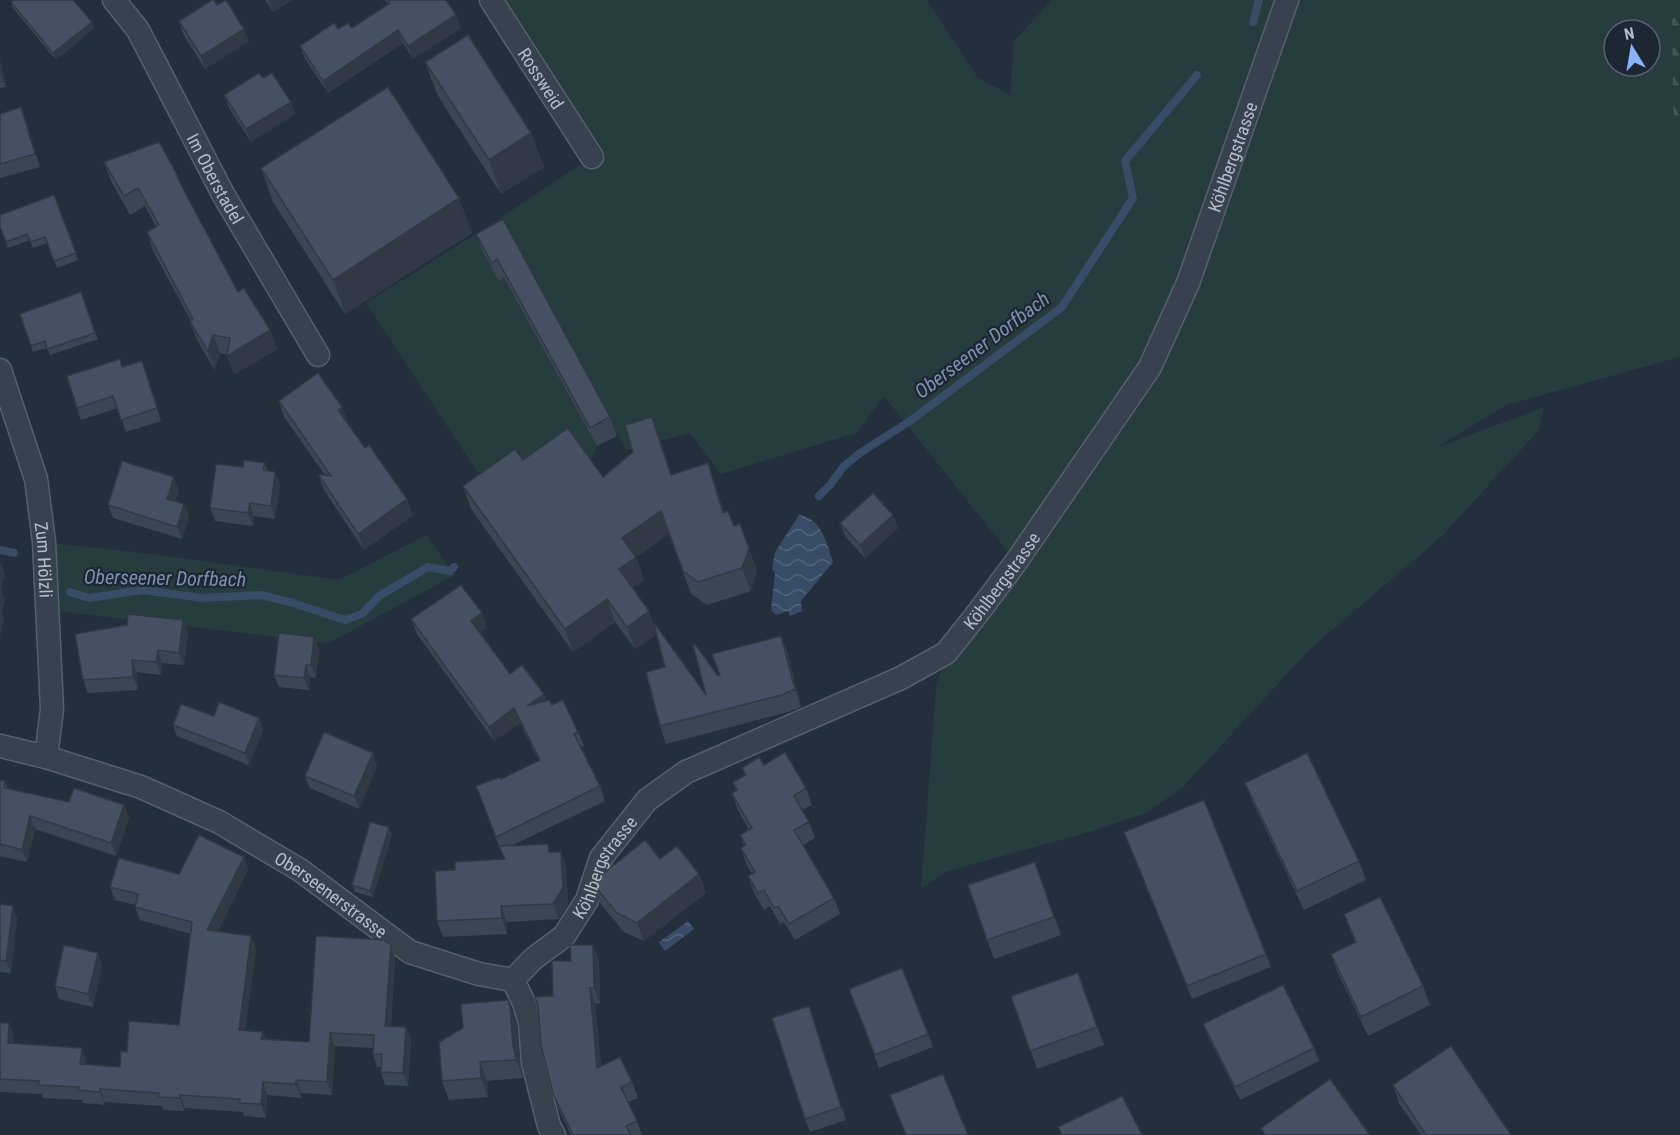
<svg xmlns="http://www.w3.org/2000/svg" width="1680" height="1135" viewBox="0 0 1680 1135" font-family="'Roboto Condensed',sans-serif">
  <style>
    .grass { fill: #263c3f; fill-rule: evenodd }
    .forest { fill: url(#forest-firs) }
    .water { fill: url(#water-waves) }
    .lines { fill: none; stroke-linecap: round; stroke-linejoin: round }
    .stream { stroke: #394c67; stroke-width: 8 }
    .street-casing { stroke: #565f6c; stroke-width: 25 }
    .street { stroke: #38414e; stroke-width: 22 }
    .wall { fill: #3b4654 }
    .shaded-wall { fill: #303945 }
    .building { fill: #455162; stroke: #303945; stroke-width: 1.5 }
    .labels { text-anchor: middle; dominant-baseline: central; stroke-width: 4.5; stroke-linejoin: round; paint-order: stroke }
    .street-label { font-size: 18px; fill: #b4bcc9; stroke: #1d2633 }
    .water-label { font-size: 20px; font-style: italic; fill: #7c92b1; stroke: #1d2633 }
  </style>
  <defs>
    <pattern id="forest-firs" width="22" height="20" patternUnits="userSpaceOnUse" patternTransform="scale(1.5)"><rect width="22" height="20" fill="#263c3f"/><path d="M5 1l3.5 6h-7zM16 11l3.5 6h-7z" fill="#435659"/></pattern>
    <pattern id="water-waves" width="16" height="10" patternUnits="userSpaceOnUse" patternTransform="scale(1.5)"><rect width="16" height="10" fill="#394c67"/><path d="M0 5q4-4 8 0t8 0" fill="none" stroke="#53647b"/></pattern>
  </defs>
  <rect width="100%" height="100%" fill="#242f3e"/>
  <g class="grass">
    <path d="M491 0H927L978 78 1010 95 1014 41 1052 0H1672L1673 108 1680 157V357L1506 405 1438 447 1544 407 1539 430 1441 537 1310 649 1182 788 1146 813 1093 831 945 872 921 889 936 687 946 653 1016 562 884 396 856 433 721 474 690 433 626 450 510 238 499 281 504 278 597 446 587 466 492 494 366 303 493 223 592 157ZM1614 30H1650V66H1614Z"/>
    <polygon points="426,535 455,575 329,643 47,610 44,542 152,554 339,580"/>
  </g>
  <polygon class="forest" points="1672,0 1680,0 1680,155 1673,108"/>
  <g class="water">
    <path d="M799 515C821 518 827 543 833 562L801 601 802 611 790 616 788 611 776 615 771 610 775 572 772 569 775 552Z"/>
    <polygon points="688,921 694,929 665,951 659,942"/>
  </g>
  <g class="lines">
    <g class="stream">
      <polyline points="1253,22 1259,0"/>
      <polyline points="819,496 830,485 844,466 860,453 910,421 1062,307 1133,198 1125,161 1197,75"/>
      <polyline points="0,550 14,553"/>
      <polyline points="70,592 89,598 142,590 203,598 261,595 293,603 345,620 362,614 379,596 428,567 450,571 454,567"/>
    </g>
    <g class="street-casing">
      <g id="street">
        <path id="s1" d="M114 0 138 30 223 194 318 355"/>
        <path id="s2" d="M491 0 592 157"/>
        <path id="s3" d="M0 370 36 479 44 542 52 709 46 757"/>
        <path id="s4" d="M0 746 46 757 141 787 219 822 300 870 410 952 479 974 513 980"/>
        <path id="s5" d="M513 980 533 959 564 936 587 900 601 858 647 800 686 772 901 678 946 653 977 614 1016 562 1150 367 1188 283 1287 0"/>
        <polyline points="513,980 524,1003 530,1023 533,1063 549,1126 554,1135"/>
      </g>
    </g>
    <use href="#street" class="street"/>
  </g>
  <g class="wall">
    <polygon points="265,0 292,0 273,12"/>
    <polygon points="385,0 446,0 456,15 461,28 413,59 403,43 328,93 305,59 300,46 338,29 352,28 388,5"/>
    <polygon points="11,2 94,28 56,60 13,8"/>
    <polygon points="217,5 249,41 205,69 183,34 179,21"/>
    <polygon points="0,59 6,87 0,88"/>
    <polygon points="425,62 531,133 544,167 501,194 438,96"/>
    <polygon points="263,78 291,102 295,114 251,142 229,108 224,95"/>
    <polygon points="0,114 26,120 40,167 0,178"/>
    <polygon points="104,162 178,176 183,189 238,292 270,330 277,349 234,375 228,355 220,353 215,370 197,340 190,322 191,321 153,251 147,232 156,227 145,206 130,215 111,181"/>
    <polygon points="261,168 472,233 345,314 273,202"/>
    <polygon points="54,195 78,260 57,268 47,243 33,248 30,240 8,248 0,227"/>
    <polygon points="503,219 610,417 617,436 597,446 504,278 499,281 483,252 476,234"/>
    <polygon points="81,292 98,339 50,355 47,348 33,352 20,314"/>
    <polygon points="123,367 146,374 161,421 126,432 118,408 81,420 77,408"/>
    <polygon points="279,401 342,407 348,423 413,515 364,550 324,490 318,474 325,475 284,417"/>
    <polygon points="652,417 672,475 716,486 724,512 734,526 740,524 757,571 751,591 707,605 691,594 669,534 636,557 644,580 632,588 655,630 706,695 718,676 781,636 788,654 801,707 788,712 666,744 660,726 665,667 657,634 635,649 615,622 573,652 471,509 463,486 523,460 603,477 633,452"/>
    <polygon points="265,463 267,470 275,472 280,484 275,519 254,516 253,526 215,521 210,508 243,467"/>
    <polygon points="179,490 175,501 189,516 182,539 113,518 108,505"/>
    <polygon points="893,515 898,528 865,558 845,536 840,523"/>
    <polygon points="482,613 487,628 480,633 510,674 552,705 578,732 584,746 581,747 600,786 605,801 513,845 551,852 561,852 566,867 568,904 559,919 507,922 507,934 443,937 437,921 455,870 504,859 476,786 501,779 539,761 520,723 494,741 417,634 411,619"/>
    <polygon points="183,620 188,633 184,665 162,663 161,675 136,672 138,690 88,693 83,680"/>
    <polygon points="314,637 319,650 316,678 310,677 309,690 279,687 274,675"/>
    <polygon points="214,716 259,718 263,730 249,765 177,736 173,725"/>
    <polygon points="764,765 806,788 812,805 802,810 809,822 815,838 803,845 834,898 840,914 795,940 784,922 780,924 770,906 764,910 754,893 748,876 752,874 747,865 741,848 744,846 740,835 749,830 738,810 732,794 736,791 733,782 745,776 742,768"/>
    <polygon points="377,766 359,809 310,788 305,776"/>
    <polygon points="0,780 5,781 8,789 69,802 124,805 129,818 116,856 35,829 27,862 0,856"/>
    <polygon points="1245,783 1359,861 1366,880 1304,910 1252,801"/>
    <polygon points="1124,832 1266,954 1271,967 1192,999"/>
    <polygon points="392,834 373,897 355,892 352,885"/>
    <polygon points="244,857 248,870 218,931 251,936 256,949 245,1030 263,1032 266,1039 309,1042 395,958 391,1026 406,1027 411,1040 408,1086 385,1085 381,1072 381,1067 377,1067 373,1054 373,1048 335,1046 332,1095 301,1093 301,1098 267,1095 266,1118 244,1116 243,1112 185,1108 184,1111 163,1110 162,1106 105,1102 105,1105 83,1103 82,1100 43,1098 42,1094 0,1092 0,1023 14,1036 13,1044 82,1048 86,1061 86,1064 120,1067 127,1052 179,1025 191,934 140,920 135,907 135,905 115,900 110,887 179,874"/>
    <polygon points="660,859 699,874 706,893 644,941 624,932 600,903 593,884"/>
    <polygon points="1035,862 1061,935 994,959 968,885"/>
    <polygon points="0,904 17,918 11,973 0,972"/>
    <polygon points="1344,914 1423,986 1430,1005 1368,1036 1338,973 1331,954 1355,942"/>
    <polygon points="98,953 102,966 93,1007 59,999 55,986"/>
    <polygon points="599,960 600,1003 595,1004 601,1066 632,1082 638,1098 628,1102 637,1121 642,1135 571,1135 559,1110 553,1094 553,996"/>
    <polygon points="902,968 933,1047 879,1068 854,1002"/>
    <polygon points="1078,973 1104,1045 1037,1069 1011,996"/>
    <polygon points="508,1000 517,1025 520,1064 523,1078 487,1081 488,1097 449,1100 442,1081"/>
    <polygon points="809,1006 846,1120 810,1132 805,1119"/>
    <polygon points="1203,1024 1314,1048 1319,1061 1240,1100 1208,1037"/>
    <polygon points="1393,1085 1511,1135 1421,1135 1399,1103"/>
  </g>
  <g class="shaded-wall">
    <polygon points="270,0 292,0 273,12 269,1"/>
    <polygon points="456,15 461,28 413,59 408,46"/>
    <polygon points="92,22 94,28 56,60 53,53"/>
    <polygon points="244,29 249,41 205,69 201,56"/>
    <polygon points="398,30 403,43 328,93 323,81"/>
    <polygon points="0,59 6,87 3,81 0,64"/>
    <polygon points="291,102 295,114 251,142 246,129"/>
    <polygon points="21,107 26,120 40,167 35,154"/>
    <polygon points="531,133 544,167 501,194 489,160"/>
    <polygon points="459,198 472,233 345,314 333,280"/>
    <polygon points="270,330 277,349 234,375 227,356"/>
    <polygon points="213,335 220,353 215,370 208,351"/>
    <polygon points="342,407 348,423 344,426 338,410"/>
    <polygon points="652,417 661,440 679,498 671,475"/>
    <polygon points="708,463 716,486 731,535 723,513"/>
    <polygon points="275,472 280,484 275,519 271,506"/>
    <polygon points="174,477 179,490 172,511 167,499"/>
    <polygon points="407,499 413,515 364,550 358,534"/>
    <polygon points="250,503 254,516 253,526 248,513"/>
    <polygon points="184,504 189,516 182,539 177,527"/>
    <polygon points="661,511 669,534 631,561 622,538"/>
    <polygon points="893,515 898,528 865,558 860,545"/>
    <polygon points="749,548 757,571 751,591 742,568"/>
    <polygon points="636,557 644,580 627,592 619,569"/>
    <polygon points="0,561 5,573 1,589 5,601 2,613 4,619 0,637"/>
    <polygon points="607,599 615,622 573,652 565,629"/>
    <polygon points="649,611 657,634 635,649 627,627"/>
    <polygon points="482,613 487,628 477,635 471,621"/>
    <polygon points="183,620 188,633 184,665 179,653"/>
    <polygon points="781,636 788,654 801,707 795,689"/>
    <polygon points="314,637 319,650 316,678 311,665"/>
    <polygon points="158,650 162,663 161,675 156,662"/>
    <polygon points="132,660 136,672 138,690 133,677"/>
    <polygon points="306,665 310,677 309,690 304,678"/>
    <polygon points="544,694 550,709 527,706"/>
    <polygon points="514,708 520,723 494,741 489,727"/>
    <polygon points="259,718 263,730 249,765 245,753"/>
    <polygon points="373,753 377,766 359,809 354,796"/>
    <polygon points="124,805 129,818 116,856 111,843"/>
    <polygon points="30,816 35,829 27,862 22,850"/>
    <polygon points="389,827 392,834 373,897 370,891"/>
    <polygon points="561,852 566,867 568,904 559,919 553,904"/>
    <polygon points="244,857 248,870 212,943 207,930"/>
    <polygon points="699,874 706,893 644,941 637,923"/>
    <polygon points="13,906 17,918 11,973 6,961"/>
    <polygon points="501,906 507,922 507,934 502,918"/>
    <polygon points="251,936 256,949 244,1043 239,1030"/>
    <polygon points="391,945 395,958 390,1039 385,1026"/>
    <polygon points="593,945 599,960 600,1003 594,988"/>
    <polygon points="98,953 102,966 93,1007 88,994"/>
    <polygon points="590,988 595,1004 603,1083 597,1068"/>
    <polygon points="508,1000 517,1025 520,1064 523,1078 516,1060 513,1045"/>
    <polygon points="9,1023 14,1036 13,1056 8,1043"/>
    <polygon points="406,1027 411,1040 408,1086 403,1073"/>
    <polygon points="263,1032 268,1045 261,1039"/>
    <polygon points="330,1033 335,1046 332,1095 327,1082"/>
    <polygon points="82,1048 86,1061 85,1077 80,1064"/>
    <polygon points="480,1062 487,1081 488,1097 481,1078"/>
    <polygon points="296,1080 301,1093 301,1098 296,1084"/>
    <polygon points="263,1082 267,1095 266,1118 261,1104"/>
    <polygon points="100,1089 105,1102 105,1105 100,1092"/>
    <polygon points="180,1095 185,1108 184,1111 180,1098"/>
  </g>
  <g class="building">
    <polygon points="14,0 73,0 92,22 53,53 11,2"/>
    <polygon points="212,0 214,0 217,5 226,0 244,29 201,56 179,21"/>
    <polygon points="388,0 446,0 456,15 408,46 398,30 323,81 300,46 334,23 338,29 348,23 352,28 390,3"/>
    <polygon points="468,35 531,133 489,160 425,62"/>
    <polygon points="0,64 3,81 0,82"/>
    <polygon points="259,73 263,78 272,73 291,102 246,129 224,95"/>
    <polygon points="388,87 459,198 333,280 261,168"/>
    <polygon points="21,107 35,154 0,164 0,114"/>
    <polygon points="159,142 178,176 177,177 238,292 244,288 270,330 227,356 230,338 213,335 208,351 190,322 193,319 147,232 159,225 138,188 124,196 104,162"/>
    <polygon points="54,195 76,253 54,261 45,237 31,242 27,234 6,242 0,227 0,215"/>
    <polygon points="503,219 610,417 590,428 497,259 492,263 476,234"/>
    <polygon points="81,292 95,333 47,349 45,341 31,346 20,314"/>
    <polygon points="120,359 122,367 142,361 157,408 121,420 113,396 77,408 67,376"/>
    <polygon points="318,373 342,407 338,410 365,448 369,445 407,499 358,534 318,474 331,476 279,401"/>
    <polygon points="652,417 671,475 708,463 723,513 728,511 734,526 740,524 749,548 742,568 698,582 683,571 661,511 622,538 636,557 619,569 649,611 627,627 607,599 565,629 463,486 515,449 523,460 568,428 603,477 633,452 625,425"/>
    <polygon points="244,460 265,463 263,470 275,472 271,506 250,503 248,513 210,508 216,464 243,467"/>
    <polygon points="122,461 174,477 167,499 184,504 177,527 108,505"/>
    <polygon points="873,493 893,515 860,545 840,523"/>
    <polygon points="461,585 482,613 471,621 510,674 522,665 544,694 527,706 549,700 552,705 563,700 578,732 574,734 600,786 496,837 476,786 501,777 501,779 540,760 514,708 489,727 411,619"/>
    <polygon points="128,614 183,620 179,653 158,650 156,662 132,660 133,677 83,680 75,634 127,625"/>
    <polygon points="654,624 655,624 706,695 693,645 695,644 718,676 720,675 712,654 781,636 795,689 782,695 660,726 646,672 665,667"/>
    <polygon points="279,633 314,637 311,665 306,665 304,678 274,675"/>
    <polygon points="219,702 259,718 245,753 173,725 181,704 214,716"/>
    <polygon points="324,732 373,753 354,796 305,776"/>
    <polygon points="785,752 806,788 794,796 809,822 794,830 834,898 789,924 778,906 774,908 764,890 758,893 748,876 755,872 741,848 746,845 740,835 752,828 732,794 737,790 733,782 746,775 742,768 759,757 764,765"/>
    <polygon points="1307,753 1359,861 1297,891 1245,783"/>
    <polygon points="0,780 5,781 4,788 69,802 74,788 124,805 111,843 30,816 22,850 0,844"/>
    <polygon points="1204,800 1266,954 1187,986 1124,832"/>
    <polygon points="370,822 389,827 370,891 352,885"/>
    <polygon points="199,835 244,857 207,930 251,936 239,1030 263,1032 261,1039 309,1042 316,936 384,940 391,945 385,1026 406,1027 403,1073 381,1072 382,1054 373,1054 374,1035 330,1033 327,1082 296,1080 296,1084 263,1082 261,1104 240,1103 240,1099 180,1095 180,1098 158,1097 159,1093 100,1089 100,1092 78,1090 79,1087 38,1085 39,1081 0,1079 0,1023 9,1023 8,1043 82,1048 80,1064 120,1067 121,1051 127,1052 129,1021 179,1025 192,922 135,907 138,894 110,887 119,858 179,874"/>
    <polygon points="645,840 660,859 677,846 699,874 637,923 617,913 593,884 594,881"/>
    <polygon points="548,844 549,852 561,852 563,888 553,904 501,906 502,918 437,921 435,871 455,870 455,862 505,859 499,846"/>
    <polygon points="1035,862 1054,917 987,940 968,885"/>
    <polygon points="1380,897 1423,986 1361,1017 1331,954 1356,942 1344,914"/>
    <polygon points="0,904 13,906 6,961 0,960"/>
    <polygon points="64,945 98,953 88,994 55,986"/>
    <polygon points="570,945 593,945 594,988 590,988 597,1068 620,1057 632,1082 621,1087 637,1121 626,1126 631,1135 573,1135 553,1094 541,1045 538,1006 535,997 553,996 552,961 571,961"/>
    <polygon points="902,968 928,1034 875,1055 849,989"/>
    <polygon points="1078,973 1097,1027 1030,1051 1011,996"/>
    <polygon points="1283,985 1314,1048 1235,1087 1203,1024"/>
    <polygon points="508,1000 510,1007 513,1045 516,1060 480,1062 481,1078 442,1081 439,1042 463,1028 461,1004"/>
    <polygon points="809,1006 841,1107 805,1119 772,1018"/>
    <polygon points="1451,1046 1511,1135 1426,1135 1393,1085"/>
    <polygon points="943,1074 968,1135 906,1135 890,1095"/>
    <polygon points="1330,1079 1369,1134 1368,1135 1265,1135 1261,1128"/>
    <polygon points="1122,1096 1142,1135 1062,1135 1058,1127"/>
  </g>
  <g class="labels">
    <g class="street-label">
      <text stroke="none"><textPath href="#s2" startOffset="93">Rossweid</textPath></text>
      <text stroke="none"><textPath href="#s5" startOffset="1140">Köhlbergstrasse</textPath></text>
      <text stroke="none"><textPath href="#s1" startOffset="206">Im Oberstadel</textPath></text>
      <text stroke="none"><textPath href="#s3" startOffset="196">Zum Hölzli</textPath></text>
      <text stroke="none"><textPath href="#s5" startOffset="654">Köhlbergstrasse</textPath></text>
      <text stroke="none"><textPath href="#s5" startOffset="148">Köhlbergstrasse</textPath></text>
      <text stroke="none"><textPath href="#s4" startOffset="366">Oberseenerstrasse</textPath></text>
    </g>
    <g class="water-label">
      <text transform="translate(982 345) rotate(-37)">Oberseener Dorfbach</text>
      <text transform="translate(165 578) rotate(1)">Oberseener Dorfbach</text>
    </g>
  </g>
  <g transform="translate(1632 48) rotate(349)"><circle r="28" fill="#1d2633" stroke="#59626f" stroke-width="1.5"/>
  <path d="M0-4.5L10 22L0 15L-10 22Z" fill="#8ab4f8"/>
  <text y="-9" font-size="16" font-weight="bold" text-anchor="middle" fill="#b4bcc9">N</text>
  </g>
</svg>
